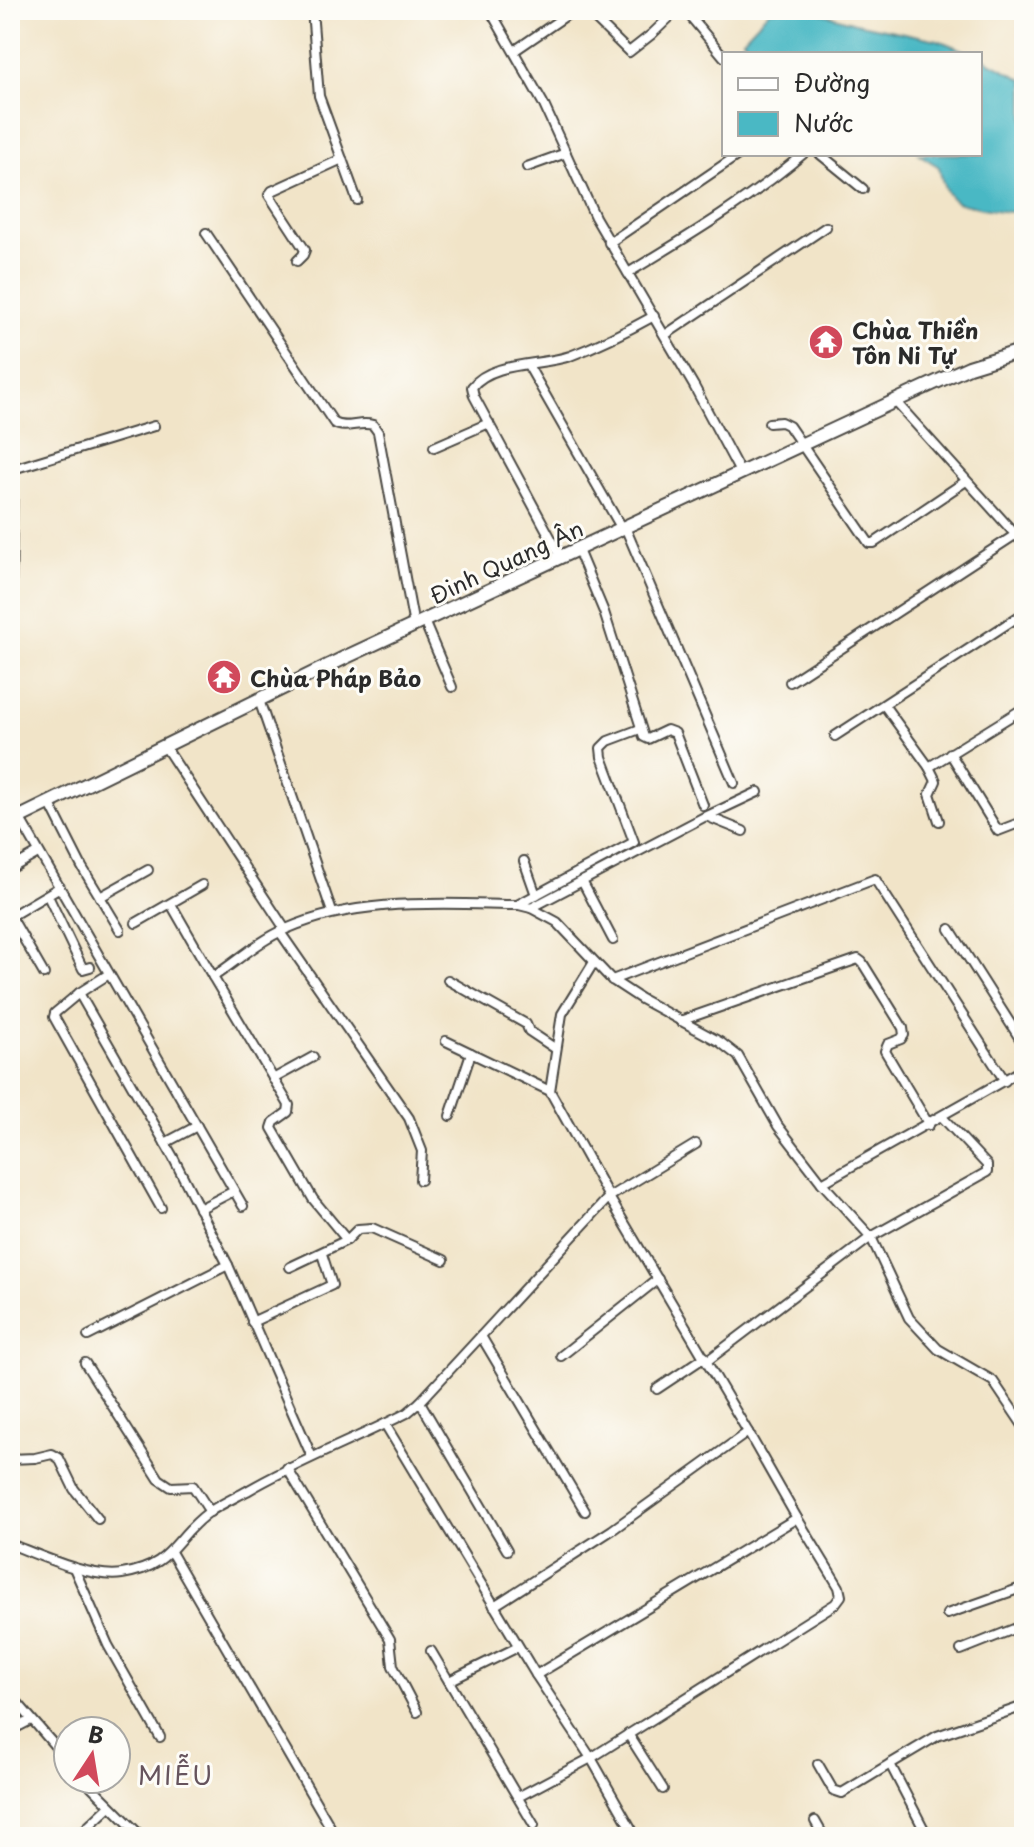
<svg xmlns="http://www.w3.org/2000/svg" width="1034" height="1847" viewBox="0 0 1034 1847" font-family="'Playpen Sans',sans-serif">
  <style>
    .water { fill: #4ab8c4; stroke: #3a7278; stroke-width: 2 }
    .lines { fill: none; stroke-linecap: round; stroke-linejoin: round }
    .street-casing { stroke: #494743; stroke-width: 12 }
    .secondary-casing { stroke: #494743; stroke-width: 16 }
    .street { stroke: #fff; stroke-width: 8 }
    .secondary { stroke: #fff; stroke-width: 12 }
    .labels { text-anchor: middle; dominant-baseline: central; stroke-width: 6; stroke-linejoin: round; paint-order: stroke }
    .poi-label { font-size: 22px; font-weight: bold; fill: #2b2b2b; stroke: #fdfcf7; text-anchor: start }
    .street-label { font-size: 22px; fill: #2b2b2b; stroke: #fdfcf7 }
    .quarter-label { font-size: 26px; letter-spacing: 2px; fill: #66545d; stroke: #fdfcf7 }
  </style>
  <rect width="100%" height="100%" fill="#fdfcf7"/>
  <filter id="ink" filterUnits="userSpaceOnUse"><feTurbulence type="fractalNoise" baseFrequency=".0125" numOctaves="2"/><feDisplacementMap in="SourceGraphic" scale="16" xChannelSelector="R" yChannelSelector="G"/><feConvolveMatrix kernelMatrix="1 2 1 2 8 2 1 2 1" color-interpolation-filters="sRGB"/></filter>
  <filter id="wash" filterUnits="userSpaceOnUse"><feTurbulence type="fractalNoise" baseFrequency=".006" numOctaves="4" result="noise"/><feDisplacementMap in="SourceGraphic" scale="32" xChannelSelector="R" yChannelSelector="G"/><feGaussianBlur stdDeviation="1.8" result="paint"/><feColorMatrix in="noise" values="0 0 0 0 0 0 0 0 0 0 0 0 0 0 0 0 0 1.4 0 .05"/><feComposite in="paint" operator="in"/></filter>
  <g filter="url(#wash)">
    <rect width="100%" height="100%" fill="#f1e4c8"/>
    <g class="water">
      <polygon points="770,10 811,10 855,23 938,40 973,54 757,54 743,39"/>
      <path d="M980 57 1024 80V212C1013 214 964 206 955 201 944 193 942 180 939 167L919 154H980Z"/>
    </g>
  </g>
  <g filter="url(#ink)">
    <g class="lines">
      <g class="street-casing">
        <g id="street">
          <polyline points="312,10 319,96 357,200"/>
          <polyline points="490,10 543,103 595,217 694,386 741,474"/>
          <polyline points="586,10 629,52 652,34 677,10"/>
          <polyline points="685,10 724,57"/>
          <polyline points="264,15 306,10"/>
          <polyline points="514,51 574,10"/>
          <polyline points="820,154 863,189"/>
          <polyline points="527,167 566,153"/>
          <path d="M206 233 334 423C346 430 359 421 373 425L378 432 414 626"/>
          <polyline points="609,243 738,155"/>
          <polyline points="297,261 303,255 305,250 269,195 272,191 342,159"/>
          <path d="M628 273C689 236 749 200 803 154"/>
          <polyline points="665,335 826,227"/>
          <polyline points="1014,352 1024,363"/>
          <polyline points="528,365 622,529"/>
          <polyline points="895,401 1024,544"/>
          <polyline points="769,423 781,422 789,426 869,543 874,543 966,481"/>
          <polyline points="10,442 13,469 10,653"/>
          <polyline points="434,447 489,423"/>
          <polyline points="13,469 154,426"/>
          <polyline points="625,527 734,783"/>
          <polyline points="578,550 604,612 644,737 648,739 667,730 675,733 703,805"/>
          <path d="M561 557 474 396 472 387C492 361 541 366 570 356 599 345 627 331 654 316"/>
          <polyline points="424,621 452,687"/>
          <polyline points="790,682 1015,535"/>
          <polyline points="259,700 332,912"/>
          <polyline points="884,705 929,767 936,781 930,794 939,821"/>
          <polyline points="835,736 1024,613"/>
          <polyline points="164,745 285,929"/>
          <polyline points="950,753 998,831 1024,821"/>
          <polyline points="929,767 1024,708"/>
          <polyline points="49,802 82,867 120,930"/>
          <polyline points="707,816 758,792"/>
          <polyline points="19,817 243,1206"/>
          <polyline points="524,861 536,895"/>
          <polyline points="10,869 38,853"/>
          <polyline points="582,881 613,940"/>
          <polyline points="48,896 83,969 90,967"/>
          <polyline points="100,897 148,870"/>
          <polyline points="171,904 213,977"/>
          <polyline points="519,904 634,842 602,757 601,748 608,741 640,729"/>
          <polyline points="531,908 706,816 743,831"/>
          <polyline points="10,915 44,974"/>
          <polyline points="11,916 60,887"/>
          <polyline points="136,923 202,885"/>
          <polyline points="950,929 1024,1045"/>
          <polyline points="280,932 409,1118 422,1151 420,1180"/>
          <polyline points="109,974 79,993 55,1013 54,1017 161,1208"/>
          <polyline points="448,980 526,1024 529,1031 556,1049"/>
          <polyline points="612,980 875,879 1005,1081"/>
          <polyline points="79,993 173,1157 228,1265 312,1457"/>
          <polyline points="680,1021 858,959 862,962 903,1028 904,1035 901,1039 888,1044 885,1051 929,1125"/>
          <polyline points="446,1041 550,1091"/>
          <polyline points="273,1079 313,1057"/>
          <polyline points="450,1116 471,1053"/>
          <polyline points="165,1143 197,1126"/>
          <polyline points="822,1183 1024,1069"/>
          <polyline points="199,1209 234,1191"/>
          <polyline points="347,1240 358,1229 372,1228 444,1260"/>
          <path d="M290 1267 347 1240 313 1199 272 1128 274 1122 288 1112 289 1105 213 977C237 961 260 940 286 929 358 897 442 904 519 905L531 908 557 922 612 980 641 999 720 1042 738 1056 778 1126 822 1183 871 1237 909 1318 938 1349 993 1381 1024 1427"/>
          <polyline points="252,1322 332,1285 322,1254"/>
          <polyline points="88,1336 228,1265"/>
          <polyline points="561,1356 658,1279"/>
          <polyline points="707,1361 871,1237 987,1172 987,1165 942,1117"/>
          <polyline points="85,1363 159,1479 171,1487 193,1486 210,1512"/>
          <polyline points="657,1389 705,1357"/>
          <polyline points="420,1402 507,1550"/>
          <polyline points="385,1424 536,1675 797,1518"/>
          <polyline points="10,1459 35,1458 52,1454 59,1458 74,1489 98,1519"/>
          <polyline points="287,1468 390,1639 393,1666 417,1712"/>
          <polyline points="585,1511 481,1336 609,1197 696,1144"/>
          <path d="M10 1544C39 1555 91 1579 122 1574 174 1566 172 1539 209 1512 221 1504 234 1498 247 1491 298 1461 354 1440 407 1413L420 1402 481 1336"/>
          <polyline points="171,1552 336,1837"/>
          <polyline points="74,1568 108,1645 160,1737"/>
          <polyline points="494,1606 612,1530 748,1432 609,1197 550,1091 562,1014 594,962"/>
          <polyline points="947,1614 1024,1587"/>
          <polyline points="961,1650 1024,1625"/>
          <polyline points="431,1651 534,1825"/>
          <polyline points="536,1675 591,1758 636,1837"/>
          <polyline points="449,1681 518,1647"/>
          <polyline points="10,1694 68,1761"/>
          <polyline points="10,1731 31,1720"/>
          <polyline points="628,1734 663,1789"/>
          <polyline points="818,1764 833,1790 842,1793 890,1764"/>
          <polyline points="84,1779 142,1837"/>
          <polyline points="518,1797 591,1758 835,1604 841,1596 839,1587 797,1518 748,1432"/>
          <polyline points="815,1821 824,1837"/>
          <polyline points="77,1837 109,1807"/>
          <polyline points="928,1837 890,1764 937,1736 1024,1706"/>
        </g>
      </g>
      <g class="secondary-casing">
        <polyline id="secondary" points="10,822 346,657 895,401 969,367 1024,350"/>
      </g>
      <use href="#street" class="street"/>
      <use href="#secondary" class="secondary"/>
    </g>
  </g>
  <defs>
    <g id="temple-disc" transform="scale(1.8)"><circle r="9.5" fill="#d1495b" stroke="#fdfcf7"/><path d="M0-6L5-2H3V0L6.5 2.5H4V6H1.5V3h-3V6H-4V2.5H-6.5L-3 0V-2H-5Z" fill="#fff"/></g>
  </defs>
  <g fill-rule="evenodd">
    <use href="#temple-disc" x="826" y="342"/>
    <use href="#temple-disc" x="224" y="677"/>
  </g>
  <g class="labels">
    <g class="poi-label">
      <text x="852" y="329">Chùa Thiền<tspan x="852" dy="25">Tôn Ni Tự</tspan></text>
      <text x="250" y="677">Chùa Pháp Bảo</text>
    </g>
    <g class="street-label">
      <text transform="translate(506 561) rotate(-25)">Đinh Quang Ân</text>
    </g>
    <g class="quarter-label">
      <text x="176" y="1774">MIỄU</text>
    </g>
  </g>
  <rect width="1034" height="1847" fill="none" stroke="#fdfcf7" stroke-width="40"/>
  <rect x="722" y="52" width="260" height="104" fill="#fdfcf7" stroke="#a9a8a5" stroke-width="2"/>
  <rect x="738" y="78" width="40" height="12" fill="#ffffff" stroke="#a9a8a5" stroke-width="2"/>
  <text x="794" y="92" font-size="24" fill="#2b2b2b">Đường</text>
  <rect x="738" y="112" width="40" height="24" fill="#4ab8c4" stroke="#a9a8a5" stroke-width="2"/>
  <text x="794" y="132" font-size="24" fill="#2b2b2b">Nước</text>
  <g transform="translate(92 1755) rotate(12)"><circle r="38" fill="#fdfcf7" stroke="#a9a8a5" stroke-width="2"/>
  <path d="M0-6L14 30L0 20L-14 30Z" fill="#d1495b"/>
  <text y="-12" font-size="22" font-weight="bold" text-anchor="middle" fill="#2b2b2b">B</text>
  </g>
</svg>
